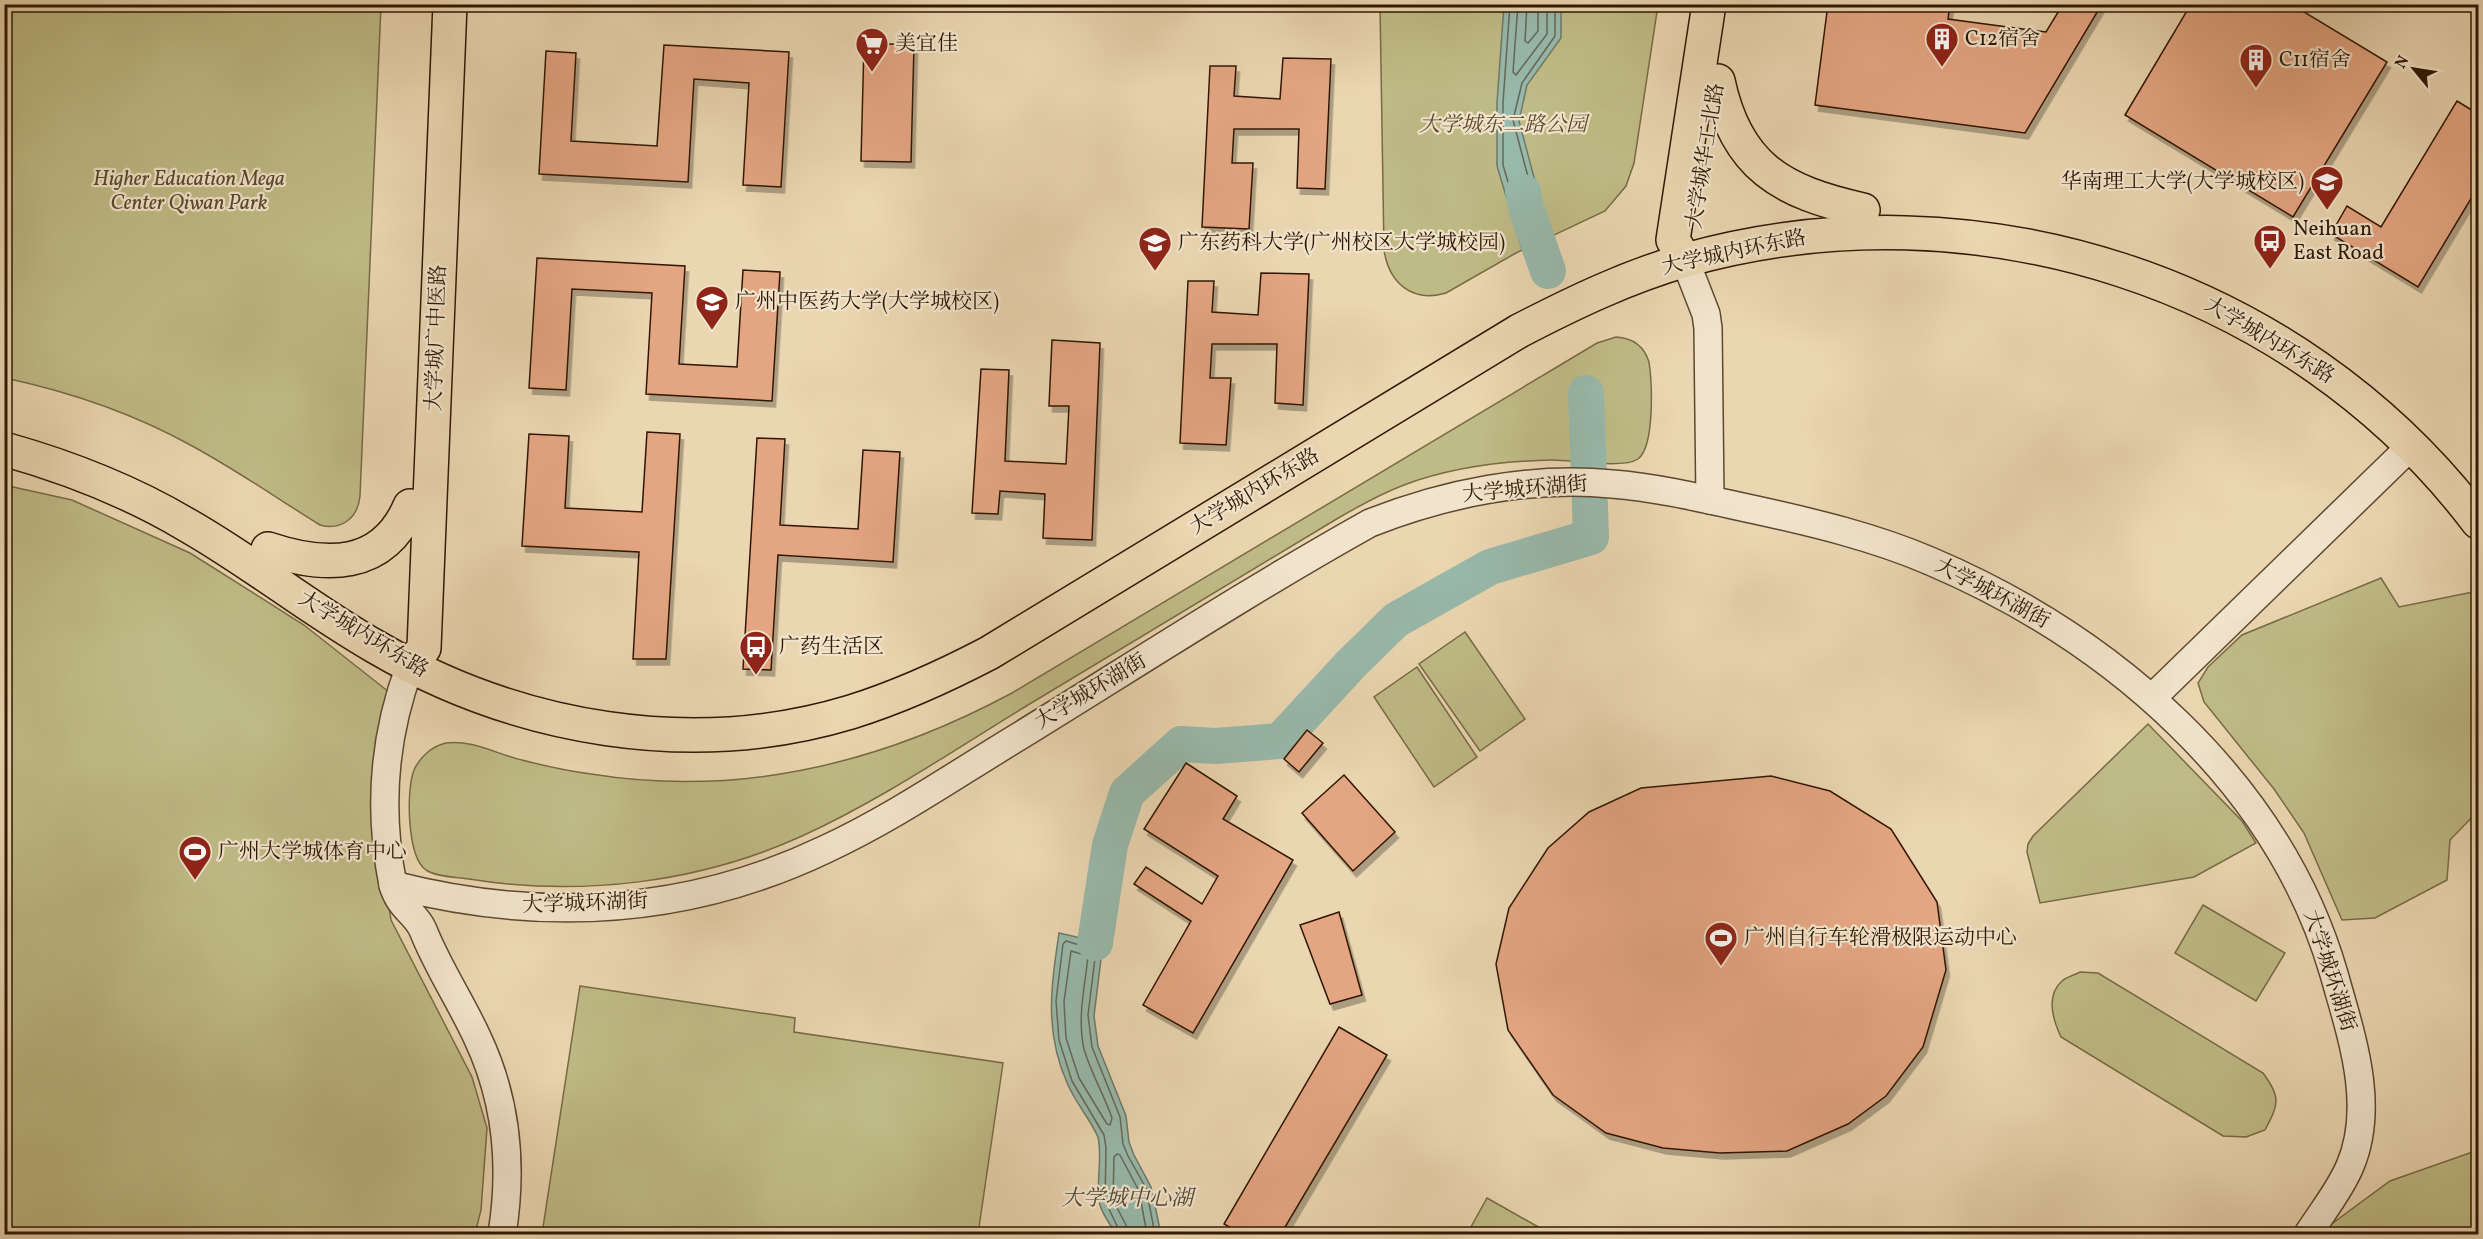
<svg xmlns="http://www.w3.org/2000/svg" width="2483" height="1239" viewBox="0 0 2483 1239" font-family="Vollkorn,'Noto Serif SC',serif">
  <style>
    .green { fill: #bfbb86; stroke: #786a45; stroke-width: 1.5 }
    .water { fill: #98b9ab; stroke: #6e7968; stroke-width: 1.5 }
    .lines { fill: none; stroke-linecap: round; stroke-linejoin: round }
    .shore { stroke: #646858; stroke-width: 1.5 }
    .river { stroke: #98b9ab; stroke-width: 36 }
    .building { fill: #e4a582; stroke: #301804; stroke-width: 1.5; filter: url(#shadow) }
    .minor-casing { stroke: #5e482f; stroke-width: 30 }
    .major-casing { stroke: #301804; stroke-width: 36 }
    .minor { stroke: #f1e4cc; stroke-width: 27 }
    .major { stroke: #ead6b1; stroke-width: 33 }
    .labels { text-anchor: middle; dominant-baseline: central; stroke-width: 4.5; stroke-linejoin: round; paint-order: stroke }
    .poi-label { font-size: 21px; fill: #301804; stroke: #f1e4cc; text-anchor: start }
    .park-label { font-size: 21px; font-style: italic; fill: #5b492b; stroke: #f1e4cc }
    .street-label { font-size: 21px; fill: #301804; stroke: #f1e4cc }
    .water-label { font-size: 22px; font-style: italic; fill: #4f4836; stroke: #f1e4cc }
  </style>
  <defs>
    <filter id="shadow"><feDropShadow dx="3.5" dy="6" stdDeviation="0" flood-color="#0004"/></filter>
  </defs>
  <rect width="100%" height="100%" fill="#ead6b1"/>
  <filter id="stains"><feTurbulence type="fractalNoise" baseFrequency=".00333" numOctaves="4"/><feColorMatrix values="0 0 0 0 .2 0 0 0 0 .09 0 0 0 0 .02 0 0 0 .5 -.17"/></filter>
  <radialGradient id="worn" r=".72"><stop offset=".6" stop-color="#630" stop-opacity="0"/><stop offset="1" stop-color="#630" stop-opacity=".3"/></radialGradient>
  <g class="green">
    <path d="M5 4 381 5 360 496C358 518 341 531 320 525 278 499 238 471 194 447 135 414 71 392 5 378Z"/>
    <path d="M1380 5H1658L1634 163 1626 186 1605 211 1516 253 1446 293C1412 303 1389 283 1384 250Z"/>
    <path d="M1616 337C1633 338 1644 346 1649 362 1652 382 1655 446 1638 459 1623 469 1572 460 1552 460 1504 461 1449 468 1404 485 1380 494 1357 507 1335 520 1233 581 1131 643 1028 705 954 750 881 800 802 836 699 883 580 897 469 879 456 877 437 877 426 870 407 857 406 790 414 770 420 757 432 746 446 743 471 739 499 755 522 760 545 766 568 771 591 774 740 798 880 764 1012 693L1557 367 1597 343Z"/>
    <polygon points="4,485 72,500 190,553 304,625 394,696 380,842 391,920 472,1077 487,1128 481,1210 475,1234 5,1234"/>
    <polygon points="2381,578 2399,607 2478,591 2478,811 2450,840 2447,880 2375,918 2342,920 2304,833 2274,789 2204,702 2198,683 2208,667 2242,635"/>
    <polygon points="1465,632 1525,719 1480,751 1419,664"/>
    <polygon points="1417,667 1477,757 1434,787 1374,697"/>
    <polygon points="2148,724 2242,821 2256,843 2194,877 2040,903 2027,852 2028,844 2033,836"/>
    <polygon points="2203,905 2285,953 2256,1001 2175,953"/>
    <path d="M2080 972 2098 973 2263 1073C2281 1097 2279 1104 2265 1130L2246 1137 2223 1136 2061 1037C2053 1020 2045 996 2062 981 2066 977 2075 975 2080 972Z"/>
    <polygon points="580,986 795,1018 794,1032 1003,1063 978,1234 542,1234"/>
    <polygon points="2478,1150 2478,1234 2318,1234 2390,1181"/>
    <polygon points="1487,1198 1549,1233 1548,1234 1485,1234 1471,1227"/>
  </g>
  <g class="water">
    <polygon points="1504,5 1561,5 1561,38 1527,85 1519,121 1548,230 1522,250 1497,166 1497,103"/>
    <path d="M1059 933 1103 943 1094 1016 1098 1046 1126 1116 1129 1142 1134 1155 1151 1187 1161 1234H1116C1111 1225 1103 1216 1100 1205 1095 1183 1103 1160 1098 1137 1090 1119 1076 1103 1068 1085 1044 1032 1051 988 1059 933Z"/>
  </g>
  <g class="lines">
    <g class="shore">
      <polyline points="1510,4 1503,103 1503,165 1524,236 1527,238 1541,226 1513,120 1522,83 1555,36 1555,4"/>
      <polyline points="1518,4 1513,72 1516,75 1547,34 1547,4"/>
      <polyline points="1527,4 1525,41 1528,43 1538,31 1538,4"/>
      <path d="M1071 951 1088 956C1085 987 1077 1017 1084 1049 1091 1073 1104 1095 1112 1118L1110 1125 1107 1124 1079 1078 1066 1038 1064 1002Z"/>
      <polyline points="1121,1234 1105,1201 1106,1148 1104,1135 1072,1081 1059,1040 1056,1001 1063,944 1066,941 1096,950 1088,1015 1092,1047 1120,1117 1123,1144 1128,1156 1146,1188 1155,1234"/>
      <polyline points="1129,1234 1127,1227 1113,1200 1114,1157 1117,1154 1120,1155 1139,1191 1147,1234"/>
    </g>
    <g class="river">
      <polyline points="1523,192 1526,208 1548,271"/>
      <polyline points="1095,943 1110,845 1127,793 1181,744 1216,746 1280,741 1351,664 1396,620 1490,567 1591,537 1586,393"/>
    </g>
  </g>
  <g class="building">
    <polygon points="1828,4 1950,4 1948,19 2046,32 2063,4 2102,4 2025,133 1815,105"/>
    <polygon points="2191,4 2291,4 2387,62 2293,217 2125,115"/>
    <polygon points="864,43 914,45 911,162 861,161"/>
    <polygon points="664,45 789,52 781,187 743,185 749,83 694,79 688,182 539,174 546,51 576,53 571,141 657,146"/>
    <polygon points="1283,58 1331,59 1325,189 1297,188 1299,129 1234,129 1232,163 1253,163 1249,229 1202,227 1210,66 1236,66 1234,96 1280,99"/>
    <polygon points="2457,101 2478,114 2478,187 2418,287 2331,234 2347,206 2381,227"/>
    <polygon points="537,258 685,266 679,364 737,367 743,270 780,272 772,401 646,394 652,293 572,289 566,390 529,388"/>
    <polygon points="1261,273 1309,274 1303,405 1275,403 1277,344 1212,344 1210,378 1231,378 1226,445 1180,443 1188,281 1214,281 1212,312 1258,315"/>
    <polygon points="1052,340 1100,343 1092,540 1043,538 1045,494 1000,491 998,514 972,513 981,369 1009,370 1005,461 1066,464 1069,406 1049,406"/>
    <polygon points="647,432 680,434 666,659 633,659 639,552 522,546 529,434 569,436 565,508 642,512"/>
    <polygon points="757,438 785,439 780,525 858,529 863,450 900,452 893,562 778,555 771,670 743,669"/>
    <polygon points="1307,730 1323,743 1299,772 1284,759"/>
    <polygon points="1186,763 1237,796 1223,819 1293,860 1193,1033 1143,1005 1191,921 1134,884 1146,867 1202,904 1218,876 1144,829"/>
    <polygon points="1344,775 1395,832 1353,871 1302,813"/>
    <polygon points="1771,776 1830,791 1891,829 1937,902 1946,970 1923,1047 1886,1096 1848,1124 1787,1151 1720,1153 1663,1148 1606,1133 1553,1095 1508,1030 1496,964 1509,908 1548,848 1589,812 1641,788"/>
    <polygon points="1339,912 1362,995 1330,1004 1300,925"/>
    <polygon points="1339,1027 1387,1055 1281,1234 1242,1234 1224,1224"/>
  </g>
  <g class="lines">
    <g class="minor-casing">
      <g id="minor">
        <polyline points="1685,260 1706,314 1708,328 1710,500"/>
        <polyline points="2152,698 2411,446"/>
        <path d="M393 885C378 810 383 738 410 666"/>
        <path d="M502 1234C513 1166 507 1100 477 1037 460 1000 438 968 423 930 416 913 400 909 393 885 542 923 686 916 826 849 893 818 955 775 1018 737 1135 665 1250 590 1370 523 1446 493 1531 476 1612 484 1661 488 1709 500 1756 510 1815 523 1874 537 1930 561 2111 638 2278 781 2334 974 2351 1035 2376 1105 2350 1166 2340 1190 2322 1212 2308 1234"/>
      </g>
    </g>
    <g class="major-casing">
      <g id="major">
        <path d="M1718 81C1736 167 1782 192 1863 210"/>
        <polyline points="1685,260 1673,240 1709,4"/>
        <path d="M4 449C68 467 130 491 187 525 252 562 311 610 376 647 518 730 692 760 851 712 899 697 945 676 989 653L1519 331C1573 303 1627 277 1686 260 1975 179 2296 281 2478 522"/>
        <path d="M268 549C325 568 383 570 410 506"/>
        <polyline points="410,666 424,648 450,4"/>
      </g>
    </g>
    <use href="#minor" class="minor"/>
    <use href="#major" class="major"/>
  </g>
  <defs>
    <g id="building-pin" transform="scale(1.725)"><path d="M0 17L-7.5 6A9.5 9.5 0 1 1 7.5 6Z" fill="#8f2418" stroke="#f1e4cc"/><path d="M-4-6H4V6H1V3H-1V6H-4ZM-2.5-4.3h1.7v1.8h-1.7ZM.8-4.3h1.7v1.8H.8ZM-2.5-1h1.7V.8h-1.7ZM.8-1h1.7V.8H.8Z" fill="#fff"/></g>
    <g id="supermarket-pin" transform="scale(1.725)"><path d="M0 17L-7.5 6A9.5 9.5 0 1 1 7.5 6Z" fill="#8f2418" stroke="#f1e4cc"/><path d="M-6-5.5h2.5l.6 2H6L4.5 2H-2.5L-4.4-4H-6ZM-1.5 3.2a1.3 1.3 0 1 0 .1 0ZM3 3.2a1.3 1.3 0 1 0 .1 0Z" fill="#fff"/></g>
    <g id="university-pin" transform="scale(1.725)"><path d="M0 17L-7.5 6A9.5 9.5 0 1 1 7.5 6Z" fill="#8f2418" stroke="#f1e4cc"/><path d="M0-5L7-2L0 1L-7-2ZM-4 1L0 2.5L4 1V4Q0 6-4 4Z" fill="#fff"/></g>
    <g id="bus-pin" transform="scale(1.725)"><path d="M0 17L-7.5 6A9.5 9.5 0 1 1 7.5 6Z" fill="#8f2418" stroke="#f1e4cc"/><path d="M-5-6H5V4H4V6H2V4H-2V6H-4V4H-5ZM-3.5-4V0h7V-4ZM-3.5 1.2v1.5H-2V1.2ZM2 1.2v1.5H3.5V1.2Z" fill="#fff"/></g>
    <g id="stadium-pin" transform="scale(1.725)"><path d="M0 17L-7.5 6A9.5 9.5 0 1 1 7.5 6Z" fill="#8f2418" stroke="#f1e4cc"/><path d="M0-5a6.5 5 0 1 0 0 10a6.5 5 0 1 0 0-10ZM-3.5-1.8h7v3.6h-7Z" fill="#fff"/></g>
  </defs>
  <g fill-rule="evenodd">
    <use href="#building-pin" x="1942" y="39"/>
    <use href="#supermarket-pin" x="872" y="44"/>
    <use href="#building-pin" x="2256" y="60"/>
    <use href="#university-pin" x="2327" y="182"/>
    <use href="#bus-pin" x="2270" y="241"/>
    <use href="#university-pin" x="1155" y="243"/>
    <use href="#university-pin" x="712" y="302"/>
    <use href="#bus-pin" x="756" y="647"/>
    <use href="#stadium-pin" x="195" y="852"/>
    <use href="#stadium-pin" x="1721" y="938"/>
  </g>
  <g class="labels">
    <g class="poi-label">
      <text x="1965" y="39">C12宿舍</text>
      <text x="895" y="44">美宜佳</text>
      <text x="2279" y="60">C11宿舍</text>
      <text x="2304" y="182" text-anchor="end">华南理工大学(大学城校区)</text>
      <text x="2293" y="229">Neihuan<tspan x="2293" dy="24">East Road</tspan></text>
      <text x="1178" y="243">广东药科大学(广州校区大学城校园)</text>
      <text x="735" y="302">广州中医药大学(大学城校区)</text>
      <text x="779" y="647">广药生活区</text>
      <text x="218" y="852">广州大学城体育中心</text>
      <text x="1744" y="938">广州自行车轮滑极限运动中心</text>
    </g>
    <g class="park-label">
      <text x="1503" y="125">大学城东二路公园</text>
      <text x="189" y="179">Higher Education Mega<tspan x="189" dy="24">Center Qiwan Park</tspan></text>
    </g>
    <g class="street-label">
      <text transform="translate(1706 156) rotate(-81)">大学城华工北路</text>
      <text transform="translate(1734 253) rotate(-12)">大学城内环东路</text>
      <text transform="translate(437 338) rotate(-88)">大学城广中医路</text>
      <text transform="translate(2269 341) rotate(31)">大学城内环东路</text>
      <text transform="translate(1525 490) rotate(-5)">大学城环湖街</text>
      <text transform="translate(1255 492) rotate(-31)">大学城内环东路</text>
      <text transform="translate(1992 594) rotate(28)">大学城环湖街</text>
      <text transform="translate(363 635) rotate(31)">大学城内环东路</text>
      <text transform="translate(1091 692) rotate(-31)">大学城环湖街</text>
      <text transform="translate(585 904) rotate(-2)">大学城环湖街</text>
      <text transform="translate(2329 971) rotate(72)">大学城环湖街</text>
    </g>
    <g class="water-label">
      <text x="1127" y="1199">大学城中心湖</text>
    </g>
  </g>
  <rect width="2483" height="1239" fill="none" stroke="#ead6b1" stroke-width="24"/>
  <rect x="6" y="6" width="2471" height="1227" fill="none" stroke="#301804" stroke-width="3"/>
  <rect x="12" y="12" width="2459" height="1215" fill="none" stroke="#301804" stroke-width="1.5"/>
  <g transform="translate(2414 69) rotate(300)" stroke="#f1e4cc" stroke-width="4.5" paint-order="stroke">
  <path d="M0-4.5L10 22L0 15L-10 22Z" fill="#301804"/>
  <text y="-9" font-size="16" font-weight="bold" text-anchor="middle" fill="#301804">N</text>
  </g>
  <rect width="100%" height="100%" filter="url(#stains)"/>
  <rect width="100%" height="100%" fill="url(#worn)"/>
</svg>
